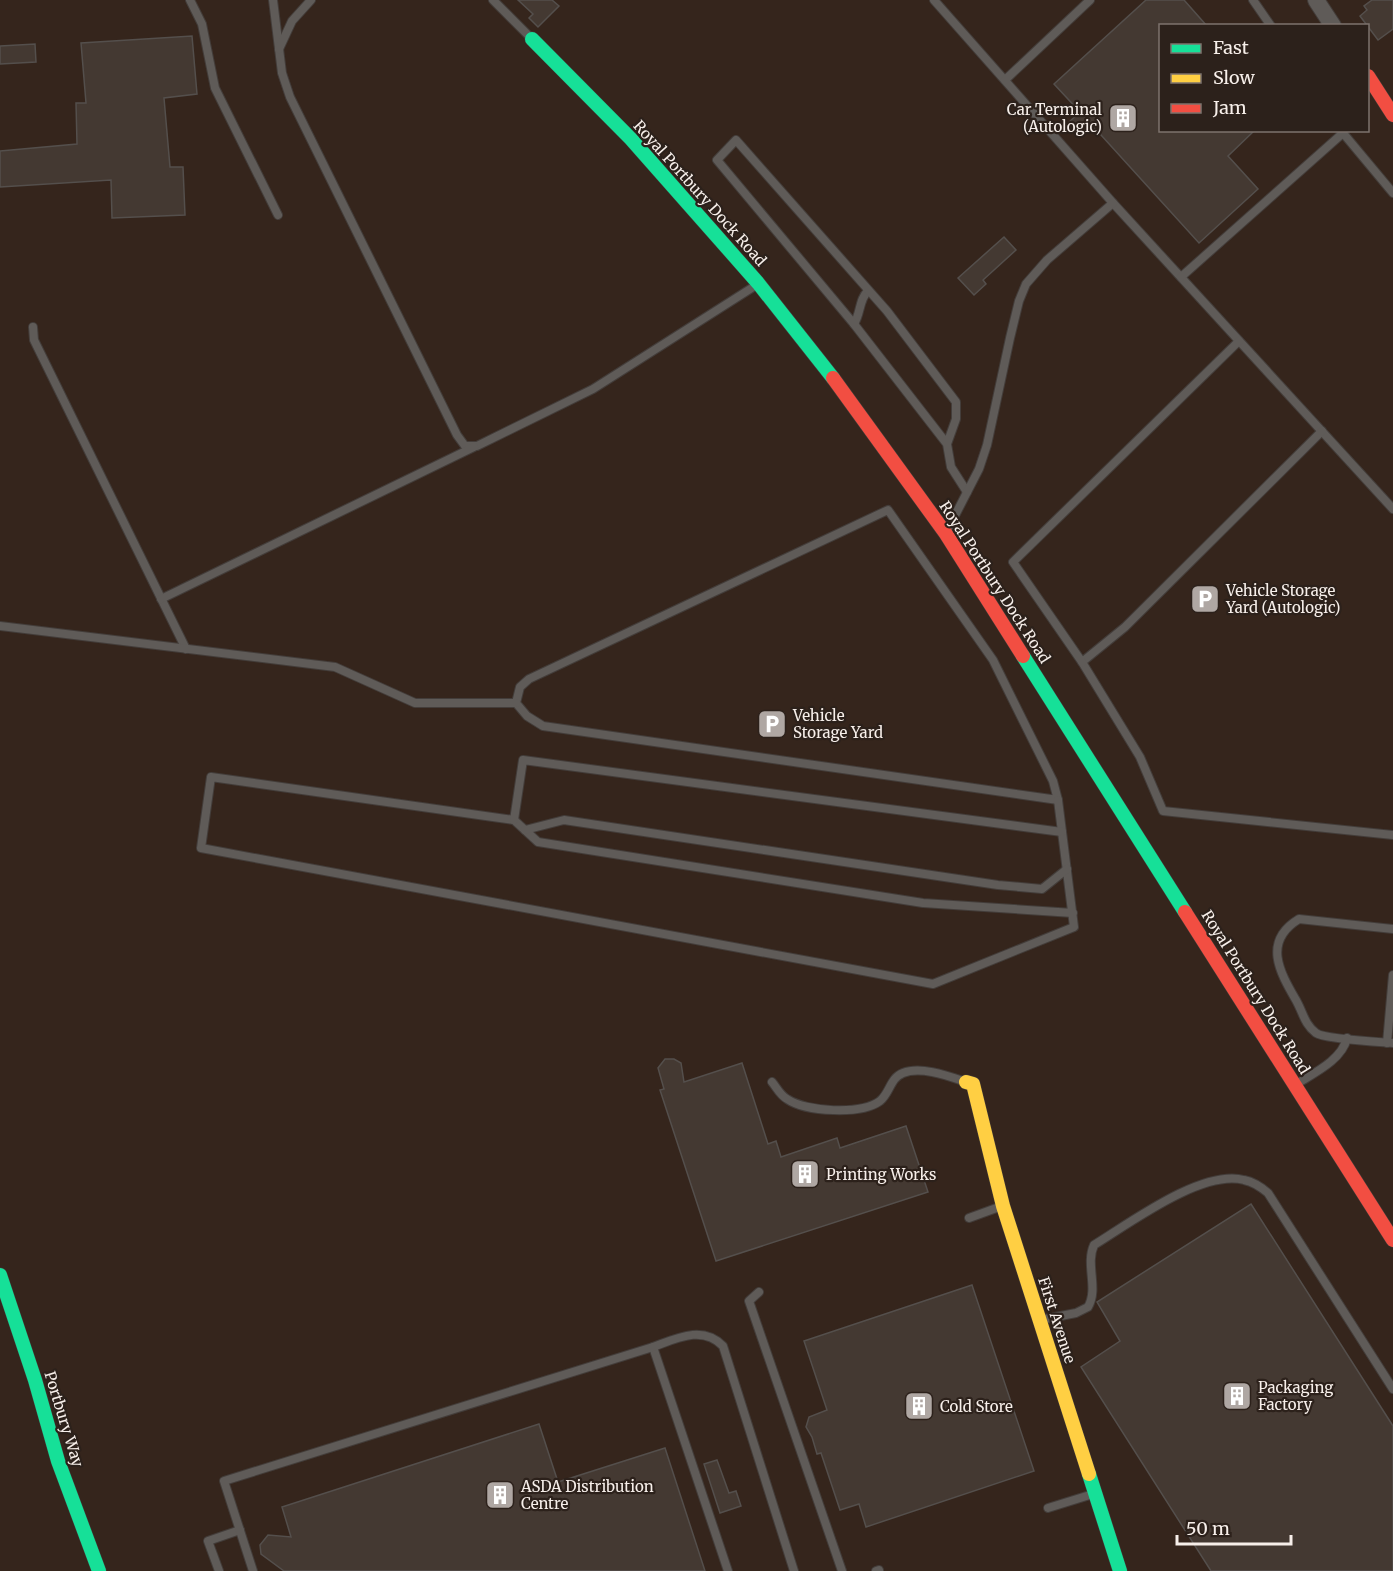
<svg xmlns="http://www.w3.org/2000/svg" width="1393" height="1571" viewBox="0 0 1393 1571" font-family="Merriweather,serif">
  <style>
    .built { fill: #35251c; fill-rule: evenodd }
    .building { fill: #443932; stroke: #544f4c; stroke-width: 1.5 }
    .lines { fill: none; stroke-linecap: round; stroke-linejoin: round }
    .lane-casing { stroke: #433d3a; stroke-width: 10 }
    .street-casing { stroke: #433d3a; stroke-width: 18 }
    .fast-casing { stroke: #433d3a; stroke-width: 15 }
    .slow-casing { stroke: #433d3a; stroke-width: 15 }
    .jam-casing { stroke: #433d3a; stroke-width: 15 }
    .lane { stroke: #5f5b58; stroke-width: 8 }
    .street { stroke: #5f5b58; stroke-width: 16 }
    .fast { stroke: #16e098; stroke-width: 14 }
    .slow { stroke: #ffcf43; stroke-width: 14 }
    .jam { stroke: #f24e42; stroke-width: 14 }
    .labels { text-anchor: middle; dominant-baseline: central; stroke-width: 4.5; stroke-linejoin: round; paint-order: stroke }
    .poi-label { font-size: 15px; fill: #f7efea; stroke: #2c211b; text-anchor: start }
    .street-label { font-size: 15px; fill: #f7efea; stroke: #2c211b }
  </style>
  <rect width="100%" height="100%" fill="#28221f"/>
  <path class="built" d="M0 0H1393V1571H0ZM1160 26H1368V130H1160Z"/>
  <g class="building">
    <polygon points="518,0 552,0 559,6 538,27 529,18 533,14"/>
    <polygon points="1146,0 1184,0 1207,26 1161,26 1161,130 1255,130 1228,156 1258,189 1199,243 1091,124 1078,135 1067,124 1080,112 1054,84"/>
    <polygon points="1372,0 1393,0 1393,29 1378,40 1360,16 1367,10 1364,6"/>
    <polygon points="192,36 197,94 164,98 170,167 183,167 185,215 112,218 111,180 0,187 0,151 77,144 76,103 86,103 81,43"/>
    <polygon points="35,44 36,62 0,64 0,46"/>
    <polygon points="1004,237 1016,250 983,280 986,284 974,295 958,278"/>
    <polygon points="665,1059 674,1059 681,1063 684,1082 742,1063 768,1144 776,1141 781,1157 837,1138 840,1148 906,1126 928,1192 716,1261 660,1090 664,1089 658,1068"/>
    <polygon points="1251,1204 1393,1426 1393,1571 1211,1571 1081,1367 1120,1341 1097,1302"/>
    <polygon points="972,1285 1034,1471 866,1527 859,1504 840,1510 821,1453 817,1454 812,1437 806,1427 809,1417 827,1410 804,1341"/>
    <polygon points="539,1424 558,1482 665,1448 705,1571 284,1571 261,1554 260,1545 268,1535 291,1537 282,1507"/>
    <polygon points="717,1460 729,1493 736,1491 741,1506 720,1513 704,1464"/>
  </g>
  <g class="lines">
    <g class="lane-casing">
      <g id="lane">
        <polyline points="190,0 202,24 215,88 278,215"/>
        <polyline points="273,0 282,73 290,97 457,435 465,446 477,446 593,389 758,284"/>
        <polyline points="493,0 531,38"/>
        <polyline points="934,0 1113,203 1393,509"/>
        <polyline points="1253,0 1271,26"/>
        <polyline points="279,49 292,21 311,0"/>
        <polyline points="1005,80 1090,0"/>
        <polyline points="1181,277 1343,133 1393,193"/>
        <path d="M854 324C861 313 859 299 868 291"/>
        <polyline points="33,327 34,340 186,649"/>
        <polyline points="1322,431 1125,627 1082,662 1140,757 1163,811 1393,835"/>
        <polyline points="947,444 956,419 956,402 887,311 736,140 717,160 854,324 947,444 951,467 967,492"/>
        <polygon points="888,510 993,660 1053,781 1058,800 543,726 527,716 516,703 520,687 529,679"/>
        <polyline points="947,531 979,469 987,445 1010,338 1019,301 1026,284 1047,260 1113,203"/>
        <polyline points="161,599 474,447"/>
        <polyline points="0,626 335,667 415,703 516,703"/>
        <polyline points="1082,662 1013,562 1239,341"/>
        <polyline points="1058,800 1074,927 933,984 201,848 211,777 514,820 538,842 923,903 1073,913"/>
        <polyline points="514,820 523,760 1062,832"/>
        <polyline points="525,830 564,820 998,885 1042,889 1067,869"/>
        <path d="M1393 929 1299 919C1261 942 1281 974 1297 1002 1303 1013 1305 1025 1316 1033 1324 1039 1379 1042 1393 1043"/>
        <polyline points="1387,1043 1393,975"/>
        <path d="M772 1082C777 1088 780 1095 787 1099 806 1112 861 1115 880 1101 890 1093 890 1078 903 1073 921 1066 948 1076 966 1082"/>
        <path d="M1295 1085C1314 1073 1342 1060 1347 1038"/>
        <polyline points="969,1218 1002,1206"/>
        <polyline points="759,1292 749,1301 842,1571"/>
        <path d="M1040 1320 1076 1313 1088 1307C1099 1288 1085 1265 1094 1245 1130 1223 1202 1169 1244 1180 1254 1182 1261 1187 1268 1193L1393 1389"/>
        <polyline points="653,1347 728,1571"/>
        <polyline points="1048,1508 1093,1494"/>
        <polyline points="219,1571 208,1541 240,1530"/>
        <path d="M253 1571 224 1481 653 1347C677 1338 703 1325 723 1346L794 1571"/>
        <polyline points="876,1571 879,1570"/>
      </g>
    </g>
    <g class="street-casing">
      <polyline id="street" points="1316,0 1333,26"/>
    </g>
    <g class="fast-casing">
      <g id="fast">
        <polyline points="532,39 631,139 758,283 833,378"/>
        <polyline points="1023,656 1185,912"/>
        <polyline points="0,1275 35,1380 58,1461 99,1571"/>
        <polyline points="1089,1474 1120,1571"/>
      </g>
    </g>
    <g class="slow-casing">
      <polyline id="slow" points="966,1082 973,1084 1003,1206 1089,1474"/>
    </g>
    <g class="jam-casing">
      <g id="jam">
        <polyline points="1368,76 1393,115"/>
        <polyline points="833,378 946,534 1023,656"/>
        <polyline points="1185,912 1393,1240"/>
      </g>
    </g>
    <use href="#lane" class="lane"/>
    <use href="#street" class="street"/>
    <use href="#fast" class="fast"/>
    <use href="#slow" class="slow"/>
    <use href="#jam" class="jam"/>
  </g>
  <defs>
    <g id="building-square" transform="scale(1.5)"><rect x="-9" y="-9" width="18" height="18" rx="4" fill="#afa7a3" stroke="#2c211b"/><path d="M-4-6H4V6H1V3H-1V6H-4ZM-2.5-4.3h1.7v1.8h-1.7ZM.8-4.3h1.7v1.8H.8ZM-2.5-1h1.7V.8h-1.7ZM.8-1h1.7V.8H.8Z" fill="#fff"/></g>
    <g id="parking-square" transform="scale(1.5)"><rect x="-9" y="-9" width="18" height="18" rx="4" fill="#afa7a3" stroke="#2c211b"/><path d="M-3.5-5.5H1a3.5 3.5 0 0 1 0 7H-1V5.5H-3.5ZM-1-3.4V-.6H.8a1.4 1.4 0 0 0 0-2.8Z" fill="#fff"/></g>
  </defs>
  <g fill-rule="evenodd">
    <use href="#building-square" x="1123" y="118"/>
    <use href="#parking-square" x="1205" y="599"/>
    <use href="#parking-square" x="772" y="724"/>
    <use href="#building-square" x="805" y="1174"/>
    <use href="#building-square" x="1237" y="1396"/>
    <use href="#building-square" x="919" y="1406"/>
    <use href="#building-square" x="500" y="1495"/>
  </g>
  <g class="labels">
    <g class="poi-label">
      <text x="1102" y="109" text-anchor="end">Car Terminal<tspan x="1102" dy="17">(Autologic)</tspan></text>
      <text x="1226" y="590">Vehicle Storage<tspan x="1226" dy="17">Yard (Autologic)</tspan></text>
      <text x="793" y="715">Vehicle<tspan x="793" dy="17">Storage Yard</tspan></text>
      <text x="826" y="1174">Printing Works</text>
      <text x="1258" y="1387">Packaging<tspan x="1258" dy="17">Factory</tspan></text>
      <text x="940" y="1406">Cold Store</text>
      <text x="521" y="1486">ASDA Distribution<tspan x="521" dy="17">Centre</tspan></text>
    </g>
    <g class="street-label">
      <text transform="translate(700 193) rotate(48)">Royal Portbury Dock Road</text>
      <text transform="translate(995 582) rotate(57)">Royal Portbury Dock Road</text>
      <text transform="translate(1256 992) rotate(58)">Royal Portbury Dock Road</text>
      <text transform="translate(1057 1320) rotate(72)">First Avenue</text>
      <text transform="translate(64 1419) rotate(73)">Portbury Way</text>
    </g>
  </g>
  <rect x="1159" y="24" width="210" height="108" fill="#2c211b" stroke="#7d736e" stroke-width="1.5"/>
  <rect x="1171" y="44" width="30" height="9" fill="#16e098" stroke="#7d736e" stroke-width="1.5"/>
  <text x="1213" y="54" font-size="18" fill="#f7efea">Fast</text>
  <rect x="1171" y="74" width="30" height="9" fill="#ffcf43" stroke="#7d736e" stroke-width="1.5"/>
  <text x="1213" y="84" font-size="18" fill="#f7efea">Slow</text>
  <rect x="1171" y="104" width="30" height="9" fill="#f24e42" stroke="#7d736e" stroke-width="1.5"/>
  <text x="1213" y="114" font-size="18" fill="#f7efea">Jam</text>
  <path d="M1177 1535v9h114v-9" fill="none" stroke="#f7efea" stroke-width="3"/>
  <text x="1186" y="1535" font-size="18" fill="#f7efea" stroke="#2c211b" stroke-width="4.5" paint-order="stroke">50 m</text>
</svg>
